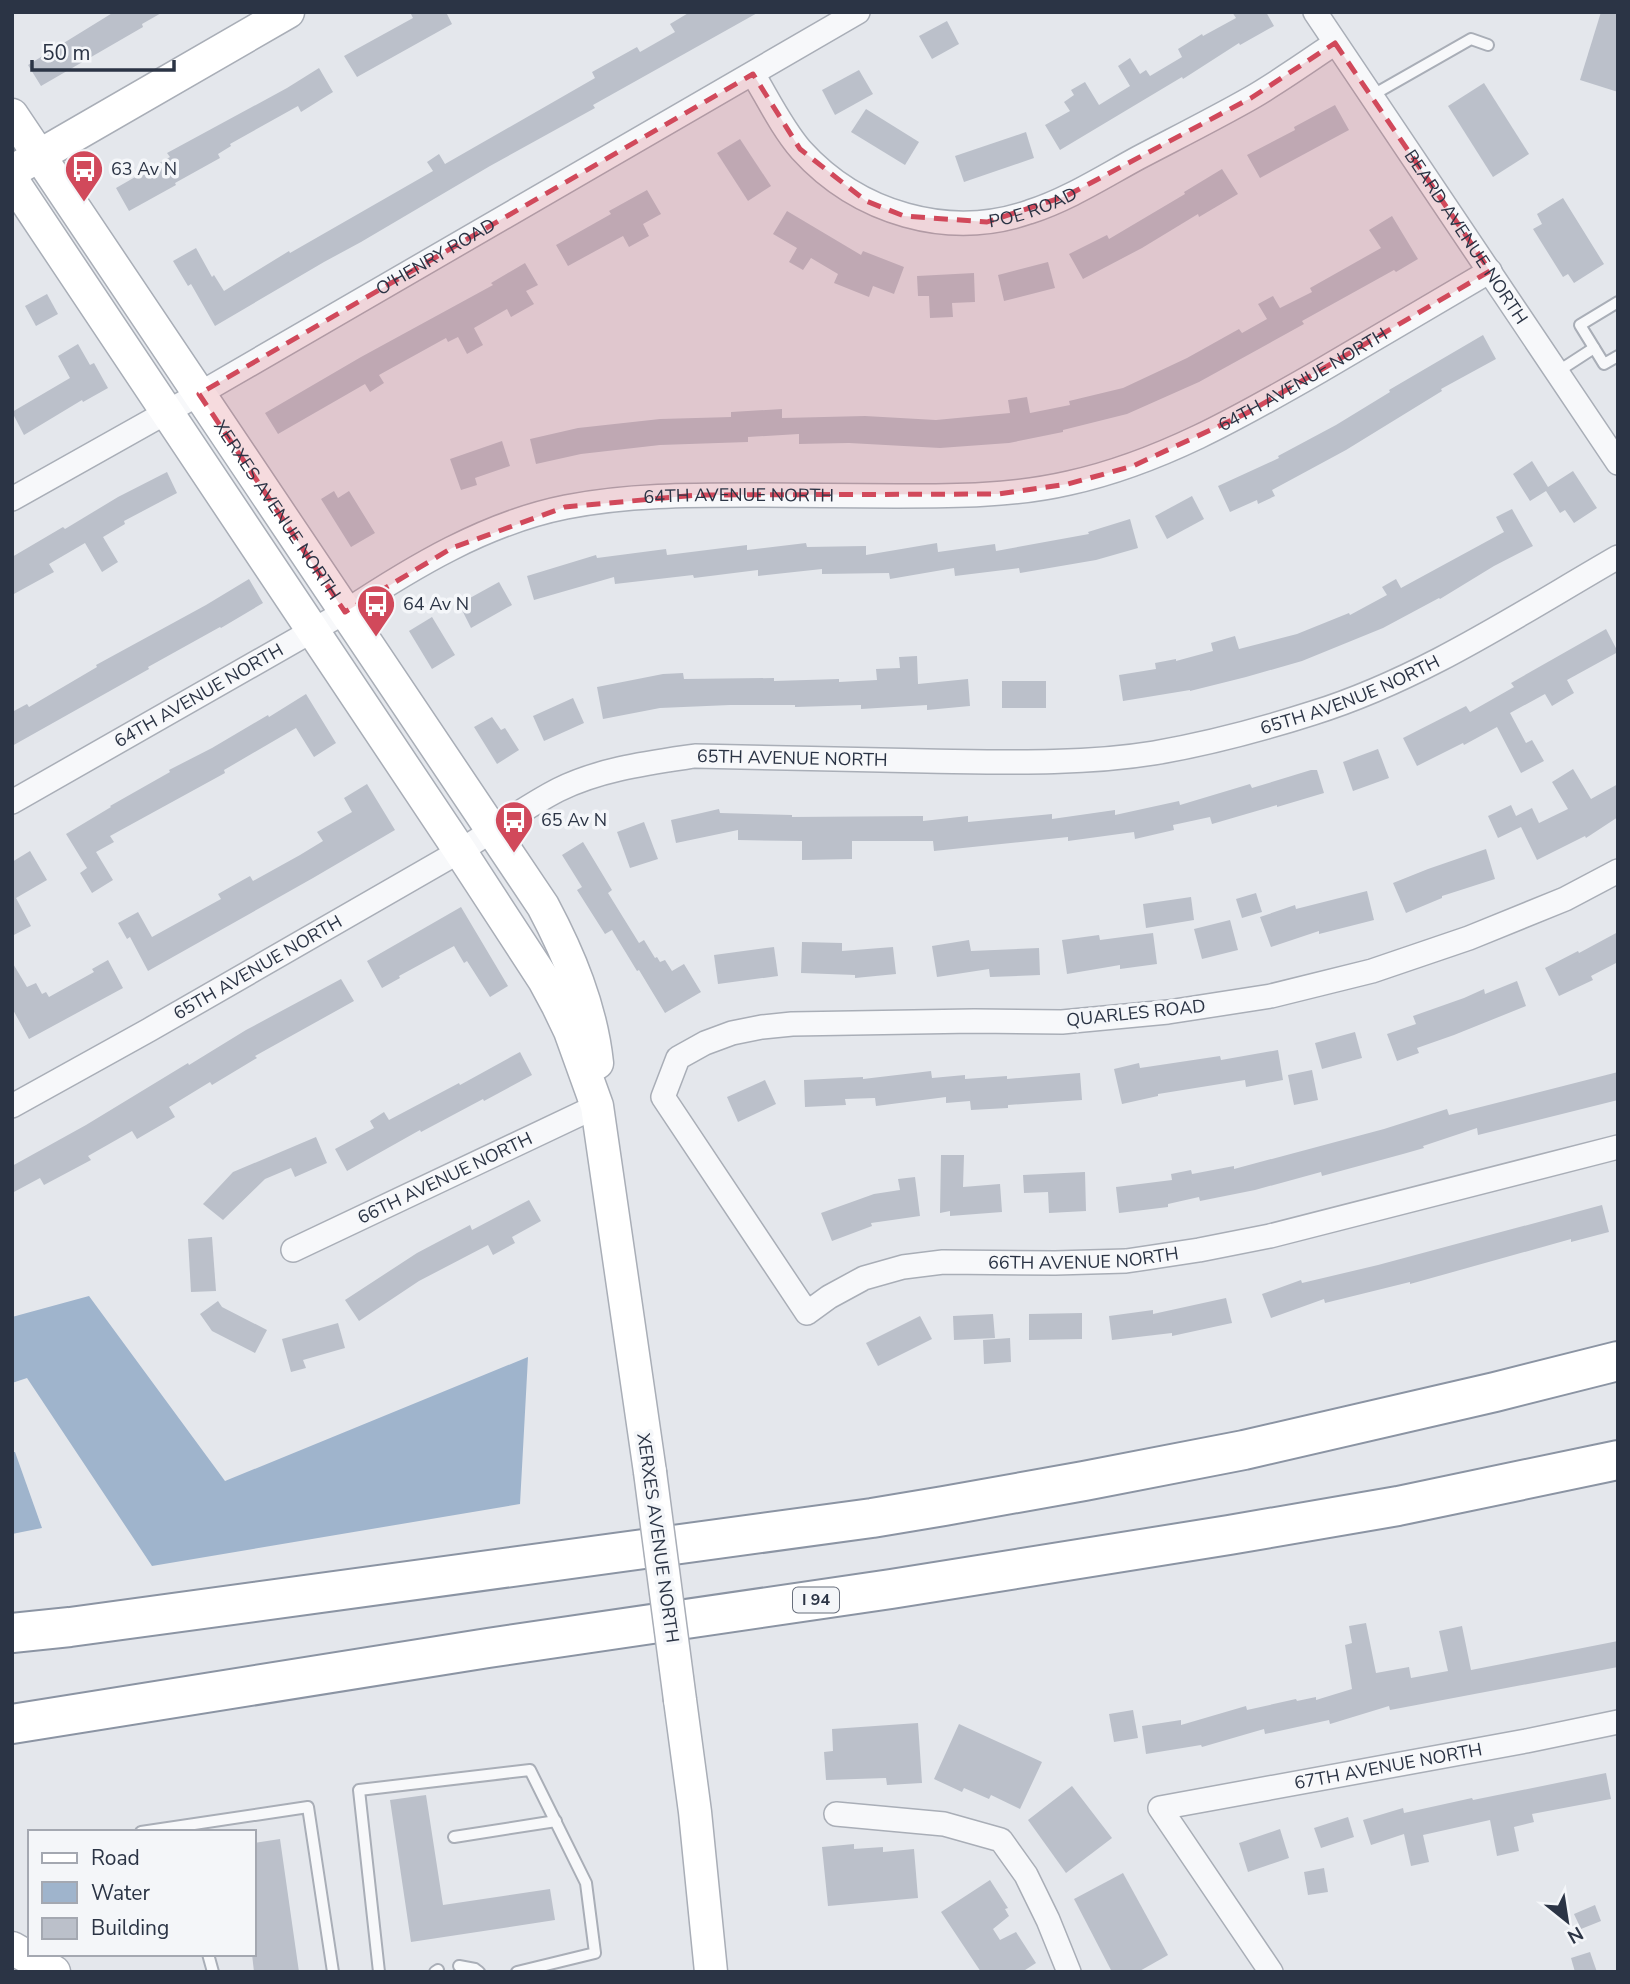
<svg xmlns="http://www.w3.org/2000/svg" width="1630" height="1984" viewBox="0 0 1630 1984" font-family="'Nunito Sans',sans-serif">
  <style>
    .water { fill: #9fb4cc }
    .building { fill: #bbc0ca }
    .lines { fill: none; stroke-linecap: round; stroke-linejoin: round }
    .lane-casing { stroke: #a9aeb7; stroke-width: 14 }
    .street-casing { stroke: #a9aeb7; stroke-width: 26 }
    .secondary-casing { stroke: #a9aeb7; stroke-width: 35 }
    .highway-casing { stroke: #8b94a3; stroke-width: 42 }
    .lane { stroke: #f7f8fa; stroke-width: 10 }
    .street { stroke: #f7f8fa; stroke-width: 23 }
    .secondary { stroke: #fff; stroke-width: 32 }
    .highway { stroke: #fff; stroke-width: 38 }
    .secondary-bridge-casing { stroke: #a9aeb7; stroke-width: 35; stroke-linecap: butt }
    .secondary-bridge { stroke: #fff; stroke-width: 32 }
    .marked { fill: #d1495b; fill-opacity: 0.2; stroke: #d1495b; stroke-width: 5; stroke-dasharray: 14 9; stroke-linejoin: round }
    .labels { text-anchor: middle; dominant-baseline: central; stroke-width: 7; stroke-linejoin: round; paint-order: stroke }
    .shield { fill: #f4f6f9; stroke: #676e7b; stroke-width: 2 }
    .shield-label { font-size: 16px; font-weight: bold; fill: #2b3445 }
    .poi-label { font-size: 18px; fill: #2b3445; stroke: #f4f6f9; text-anchor: start }
    .street-label { font-size: 18px; fill: #2b3445; stroke: #f4f6f9 }
  </style>
  <rect width="100%" height="100%" fill="#e4e7ec"/>
  <g class="water">
    <polygon points="89,1296 225,1481 528,1357 520,1504 152,1566 27,1378 12,1383 12,1317"/>
    <polygon points="12,1452 15,1452 42,1528 12,1534"/>
  </g>
  <g class="building">
    <polygon points="114,12 163,12 142,24 143,27 41,86 28,65"/>
    <polygon points="410,12 446,12 452,24 357,77 344,56 413,18"/>
    <polygon points="690,12 759,12 593,105 595,108 490,166 361,242 324,262 215,326 191,284 188,286 173,261 196,248 212,277 214,275 224,291 289,251 290,253 433,171 427,162 439,154 445,164 595,78 592,72 637,47 640,52 675,32 670,24"/>
    <polygon points="1232,12 1266,12 1274,26 1240,45 1239,43 1183,79 1182,77 1060,150 1045,125 1070,111 1064,102 1074,95 1071,90 1085,82 1099,105 1130,86 1118,66 1130,58 1140,74 1146,70 1150,76 1182,57 1178,49 1202,34 1203,36 1236,18"/>
    <polygon points="1601,12 1618,12 1618,92 1580,80"/>
    <polygon points="947,21 959,44 932,59 919,36"/>
    <polygon points="319,68 333,92 301,112 298,106 230,144 231,146 218,154 220,158 175,183 176,185 129,211 116,188 170,157 167,153 287,88"/>
    <polygon points="859,70 873,94 835,115 822,90"/>
    <polygon points="1484,83 1529,154 1493,177 1448,106"/>
    <polygon points="1335,105 1349,130 1260,178 1247,155 1295,130 1294,127"/>
    <polygon points="866,109 919,142 905,165 851,132"/>
    <polygon points="1026,132 1034,158 964,182 955,156"/>
    <polygon points="740,139 771,186 748,201 717,153"/>
    <polygon points="1222,169 1238,194 1199,217 1198,214 1142,248 1083,279 1069,254 1107,235 1109,239 1185,194 1184,192"/>
    <polygon points="647,190 661,214 643,224 649,236 629,247 623,236 568,266 556,245 611,214 609,211"/>
    <polygon points="1563,198 1604,264 1574,283 1568,274 1563,277 1533,229 1542,224 1537,214"/>
    <polygon points="787,211 861,255 863,251 904,267 894,294 873,286 869,297 834,283 838,274 811,258 803,270 789,262 797,248 773,234"/>
    <polygon points="1392,216 1418,259 1396,272 1394,270 1302,321 1304,324 1199,382 1127,414 1063,430 1063,432 1009,443 940,448 849,443 799,444 799,434 748,437 748,442 660,445 581,454 536,464 530,439 578,428 660,419 731,417 731,412 782,409 782,418 865,416 936,420 1010,413 1008,400 1027,397 1030,413 1070,405 1069,401 1123,388 1187,358 1239,329 1242,333 1267,319 1258,304 1273,296 1280,308 1312,292 1310,288 1381,248 1369,230"/>
    <polygon points="1048,262 1055,288 1004,301 998,275"/>
    <polygon points="525,263 538,285 526,291 534,304 511,317 507,309 474,328 483,345 467,354 458,337 448,342 446,338 379,375 384,383 370,392 365,384 278,434 265,413 361,357 493,285 491,283"/>
    <polygon points="974,273 975,302 952,303 953,317 930,318 929,296 918,296 917,276"/>
    <polygon points="47,294 58,314 36,326 25,306"/>
    <polygon points="1483,335 1496,359 1441,389 1442,391 1346,450 1272,490 1275,496 1258,504 1257,500 1230,512 1218,486 1279,458 1278,456 1336,425 1390,392 1389,390"/>
    <polygon points="78,344 90,365 94,363 108,388 83,402 82,400 24,435 12,412 70,378 58,356"/>
    <polygon points="502,441 510,466 475,478 477,485 461,490 450,459"/>
    <polygon points="1532,461 1548,487 1573,471 1597,508 1574,523 1565,510 1560,513 1546,491 1530,501 1513,474"/>
    <polygon points="167,472 177,493 124,521 125,524 103,537 118,562 102,572 85,543 49,564 54,572 12,595 12,557 63,527 65,529 118,497"/>
    <polygon points="334,491 338,498 349,491 375,533 351,547 321,499"/>
    <polygon points="1192,496 1204,519 1167,539 1155,516"/>
    <polygon points="1512,509 1533,546 1494,566 1440,599 1439,598 1383,628 1302,661 1246,677 1190,691 1190,690 1123,701 1119,675 1156,669 1155,663 1176,659 1176,661 1213,651 1211,643 1235,636 1239,649 1297,634 1349,613 1350,615 1387,595 1382,587 1396,579 1401,588 1504,532 1496,517"/>
    <polygon points="1130,519 1138,548 1096,560 1020,573 1019,568 955,576 954,568 890,579 889,573 822,574 822,569 758,576 758,570 694,578 693,575 615,584 614,577 534,600 527,576 596,555 597,558 666,549 667,555 747,545 747,550 806,543 807,547 866,546 866,555 937,543 938,552 995,544 996,551 1089,534 1088,532"/>
    <polygon points="249,579 263,603 221,628 220,627 148,667 149,669 12,746 12,712 27,704 29,707 97,667 96,665 206,605"/>
    <polygon points="499,582 512,605 471,628 459,604"/>
    <polygon points="432,617 455,655 432,669 409,631"/>
    <polygon points="1606,629 1618,652 1567,680 1574,693 1552,706 1545,694 1510,713 1526,743 1532,740 1544,761 1521,773 1497,727 1464,745 1463,743 1417,766 1403,738 1466,706 1470,712 1514,687 1511,683"/>
    <polygon points="917,656 918,684 968,679 970,706 927,710 927,705 861,709 861,705 795,707 795,705 730,705 660,708 603,719 597,687 663,674 683,673 684,679 774,678 774,681 839,679 839,682 877,680 876,669 900,668 899,657"/>
    <rect x="1002" y="681" width="44" height="27"/>
    <polygon points="306,694 336,743 314,757 296,728 224,770 225,773 110,836 114,842 96,852 113,880 92,893 80,873 87,868 66,834 111,807 110,806 170,772 169,770 212,748 268,715 269,717"/>
    <polygon points="573,698 584,723 544,741 533,716"/>
    <polygon points="492,717 501,730 505,728 519,750 497,764 474,727"/>
    <polygon points="1378,749 1389,778 1353,791 1343,762"/>
    <polygon points="1573,769 1591,799 1618,784 1618,817 1586,838 1585,836 1537,860 1521,827 1498,838 1488,816 1511,805 1516,816 1532,808 1539,823 1568,809 1552,782"/>
    <polygon points="1311,770 1317,770 1324,793 1277,807 1277,805 1212,824 1210,817 1173,825 1174,830 1135,839 1134,832 1068,841 1068,837 934,851 933,841 852,841 852,859 802,860 802,841 738,840 738,830 676,843 671,820 719,809 720,813 792,815 792,817 923,816 923,821 968,816 968,822 1052,814 1052,819 1115,810 1115,815 1179,801 1180,805 1250,784 1252,788"/>
    <polygon points="367,784 395,830 313,878 148,971 130,937 127,939 118,923 138,912 152,937 221,899 218,894 250,876 253,881 300,855 323,841 317,832 352,812 344,798"/>
    <polygon points="644,822 658,859 630,868 617,832"/>
    <polygon points="583,842 612,890 608,893 639,943 644,940 655,958 657,957 660,962 665,960 672,971 684,964 701,992 665,1013 639,970 637,971 612,930 605,934 577,890 582,887 562,855"/>
    <polygon points="1486,849 1495,879 1442,896 1442,898 1406,913 1393,883 1428,869"/>
    <polygon points="30,851 47,880 16,898 31,926 12,936 12,862"/>
    <polygon points="1367,891 1374,920 1319,934 1319,931 1271,947 1260,917 1295,905 1296,909"/>
    <polygon points="1256,893 1262,912 1242,918 1236,899"/>
    <polygon points="1191,897 1194,920 1146,928 1143,904"/>
    <polygon points="461,907 508,986 490,997 467,961 464,963 454,946 399,976 400,978 382,988 367,961"/>
    <polygon points="1230,920 1238,950 1202,959 1194,929"/>
    <polygon points="1618,932 1618,962 1591,976 1593,980 1559,996 1545,968 1578,951 1579,953"/>
    <polygon points="1153,933 1157,964 1120,969 1120,965 1067,974 1062,940 1099,935 1100,940"/>
    <polygon points="969,940 971,951 1039,948 1040,975 990,977 989,969 937,977 932,946"/>
    <polygon points="802,942 842,943 842,951 893,947 896,974 855,978 855,975 801,973"/>
    <polygon points="774,947 778,976 718,984 714,955"/>
    <polygon points="108,960 123,988 29,1039 12,1008 12,962 27,987 36,983 42,994 46,992 49,997 94,972 92,969"/>
    <polygon points="341,979 354,1001 255,1056 257,1058 212,1085 210,1082 169,1107 175,1117 137,1139 132,1131 88,1156 91,1160 44,1185 40,1178 12,1193 12,1166 86,1125 188,1063 189,1065 246,1030"/>
    <polygon points="1517,981 1526,1006 1454,1035 1417,1048 1419,1053 1397,1061 1387,1034 1416,1024 1413,1016 1464,998 1484,989 1485,994"/>
    <polygon points="1355,1032 1362,1058 1322,1069 1315,1043"/>
    <polygon points="1278,1050 1283,1080 1246,1087 1245,1080 1158,1094 1158,1096 1122,1104 1114,1069 1139,1063 1140,1068 1220,1056 1221,1060"/>
    <polygon points="520,1052 532,1075 484,1101 483,1099 421,1132 420,1130 347,1171 335,1149 374,1128 370,1121 384,1112 389,1120 459,1083 460,1085"/>
    <polygon points="1312,1070 1318,1100 1294,1105 1288,1075"/>
    <polygon points="931,1071 932,1078 965,1075 965,1079 1007,1076 1007,1079 1080,1073 1082,1100 1008,1105 1008,1108 971,1110 970,1101 946,1103 946,1097 876,1106 875,1098 845,1099 846,1105 805,1107 804,1080 863,1077 863,1079"/>
    <polygon points="1618,1072 1618,1100 1478,1135 1477,1128 1423,1146 1424,1148 1403,1154 1322,1176 1321,1172 1255,1190 1200,1201 1199,1197 1168,1204 1168,1207 1119,1213 1116,1187 1172,1180 1171,1174 1191,1170 1192,1174 1234,1166 1234,1169 1384,1129 1447,1109 1449,1115"/>
    <polygon points="765,1080 776,1104 738,1122 727,1097"/>
    <polygon points="316,1137 327,1163 295,1177 291,1168 265,1179 223,1220 203,1204 233,1172"/>
    <polygon points="941,1155 964,1155 963,1187 1000,1184 1002,1212 950,1216 950,1211 940,1213"/>
    <polygon points="1085,1172 1086,1211 1049,1213 1048,1192 1024,1193 1023,1175"/>
    <polygon points="915,1177 920,1216 871,1223 872,1226 832,1241 821,1213 874,1194 900,1190 898,1179"/>
    <polygon points="529,1200 541,1221 512,1237 515,1243 493,1255 488,1245 419,1281 359,1321 345,1300 417,1253 470,1225 472,1230"/>
    <polygon points="1602,1205 1609,1232 1571,1242 1571,1239 1410,1284 1410,1282 1325,1303 1324,1299 1271,1318 1262,1294 1301,1280 1302,1283 1378,1265"/>
    <polygon points="212,1237 216,1291 191,1292 188,1239"/>
    <polygon points="1226,1298 1232,1323 1172,1336 1172,1333 1112,1340 1109,1316 1153,1310 1153,1314"/>
    <polygon points="218,1301 222,1307 267,1330 255,1353 212,1331 200,1314"/>
    <polygon points="1082,1313 1082,1339 1029,1340 1029,1314"/>
    <polygon points="993,1314 995,1338 954,1340 953,1316"/>
    <polygon points="920,1316 932,1339 878,1366 866,1343"/>
    <polygon points="338,1323 345,1348 303,1360 306,1368 291,1372 282,1339"/>
    <polygon points="1010,1338 1011,1362 984,1364 983,1340"/>
    <polygon points="1366,1623 1376,1673 1409,1667 1411,1678 1448,1671 1439,1631 1462,1626 1471,1670 1618,1641 1618,1667 1390,1710 1389,1706 1330,1724 1329,1720 1265,1734 1264,1729 1202,1747 1201,1745 1146,1754 1142,1726 1181,1720 1181,1725 1246,1706 1247,1710 1296,1699 1297,1701 1316,1697 1316,1700 1352,1689 1345,1645 1352,1643 1349,1626"/>
    <polygon points="1133,1710 1138,1738 1114,1742 1109,1714"/>
    <polygon points="918,1723 922,1783 887,1785 886,1778 826,1780 824,1752 833,1751 832,1729"/>
    <polygon points="959,1724 1042,1762 1020,1809 991,1795 989,1799 964,1788 962,1792 934,1779"/>
    <polygon points="1606,1773 1611,1799 1532,1814 1534,1822 1514,1827 1519,1851 1497,1856 1490,1820 1423,1835 1429,1862 1411,1866 1404,1834 1371,1845 1363,1820 1403,1808 1404,1813 1472,1798 1473,1800"/>
    <polygon points="1072,1786 1112,1838 1066,1873 1028,1820"/>
    <polygon points="426,1795 443,1905 550,1889 555,1920 411,1942 390,1800"/>
    <polygon points="1348,1817 1354,1837 1321,1848 1314,1828"/>
    <polygon points="1280,1829 1289,1858 1248,1872 1239,1843"/>
    <polygon points="280,1839 299,1972 254,1972 252,1954 254,1954 254,1843"/>
    <polygon points="854,1844 854,1849 883,1847 883,1852 914,1849 918,1898 828,1906 822,1847"/>
    <polygon points="1324,1868 1328,1892 1308,1895 1304,1872"/>
    <polygon points="1123,1873 1168,1955 1138,1972 1112,1972 1074,1899"/>
    <polygon points="990,1880 1008,1908 1005,1909 1009,1916 993,1929 1000,1940 1016,1932 1036,1963 1022,1972 981,1972 941,1912"/>
    <polygon points="1595,1905 1601,1921 1581,1929 1574,1914"/>
    <polygon points="1590,1952 1597,1972 1575,1972 1571,1958"/>
  </g>
  <g class="lines">
    <g class="lane-casing">
      <g id="lane">
        <polyline points="1371,96 1471,39 1488,45"/>
        <polyline points="1618,302 1580,325 1604,364 1618,356"/>
        <polyline points="1557,372 1594,348"/>
        <polyline points="141,1832 308,1807 333,1972"/>
        <polyline points="454,1837 556,1821"/>
        <polyline points="208,1954 213,1972"/>
        <polyline points="459,1966 475,1969 479,1972"/>
        <polyline points="379,1972 359,1790 530,1770 586,1883 595,1953 517,1972"/>
        <polyline points="435,1972 438,1970"/>
      </g>
    </g>
    <g class="street-casing">
      <g id="street">
        <path id="s1" d="M1315 12 1618 463"/>
        <path id="s2" d="M753 74C768 99 782 128 801 150 858 213 948 240 1029 212 1067 200 1103 177 1138 158 1176 138 1214 119 1251 98 1280 81 1307 62 1335 43"/>
        <path id="s3" d="M12 499 199 394 858 12"/>
        <path id="s4" d="M12 802 345 612C413 567 486 523 566 507 627 495 689 495 750 495 799 495 848 496 897 496 954 496 1013 496 1069 483 1160 463 1240 417 1320 371 1377 338 1433 304 1490 271"/>
        <path id="s5" d="M1618 871 1565 899 1469 938 1372 971 1271 996 1168 1012 1062 1022 974 1021 792 1024 762 1027 732 1033 705 1043 678 1058 663 1097 807 1313 829 1297 864 1278 903 1267 943 1262 1055 1263 1126 1261 1199 1250 1270 1236 1618 1147"/>
        <path id="s6" d="M12 1106 149 1030 460 851C493 831 523 808 558 790 600 769 648 763 695 756 772 758 850 759 927 761 1002 762 1080 765 1154 753 1206 744 1263 729 1313 713 1422 679 1519 614 1618 557"/>
        <path id="s7" d="M293 1250 597 1106"/>
        <polyline points="836,1814 944,1824 1001,1840 1026,1875 1048,1920 1069,1972"/>
        <path id="s8" d="M1271 1972 1160 1808 1526 1741 1618 1722"/>
      </g>
    </g>
    <g class="secondary-casing">
      <g id="secondary">
        <path id="s9" d="M12 115 543 906C569 955 591 1007 597 1063"/>
        <polyline points="23,165 288,12"/>
        <polyline points="12,180 460,851 544,980 558,1006 570,1031 597,1106 650,1472"/>
        <polyline points="680,1700 695,1812 711,1972"/>
        <polyline points="12,1948 54,1972"/>
      </g>
    </g>
    <g class="highway-casing">
      <g id="highway">
        <polyline points="12,1633 70,1627 872,1518 944,1506 1084,1481 1244,1450 1495,1392 1618,1361"/>
        <polyline points="12,1724 488,1648 891,1589 1229,1535 1398,1506 1618,1460"/>
      </g>
    </g>
    <use href="#lane" class="lane"/>
    <use href="#street" class="street"/>
    <use href="#secondary" class="secondary"/>
    <use href="#highway" class="highway"/>
    <g class="secondary-bridge-casing">
      <polyline id="secondary-bridge" points="650,1472 680,1700"/>
    </g>
    <use href="#secondary-bridge" class="secondary-bridge"/>
  </g>
  <path class="marked" d="M1335 43 1490 271 1247 413 1133 466 1068 484 998 494 697 495 565 507 452 548 345 612 199 394 753 74 800 149 866 201 904 216 987 222 1066 196 1251 98Z"/>
  <defs>
    <g id="bus-pin" transform="scale(2.0125)"><path d="M0 17L-7.5 6A9.5 9.5 0 1 1 7.5 6Z" fill="#d1495b" stroke="#f4f6f9"/><path d="M-5-6H5V4H4V6H2V4H-2V6H-4V4H-5ZM-3.5-4V0h7V-4ZM-3.5 1.2v1.5H-2V1.2ZM2 1.2v1.5H3.5V1.2Z" fill="#fff"/></g>
  </defs>
  <g fill-rule="evenodd">
    <use href="#bus-pin" x="84" y="169"/>
    <use href="#bus-pin" x="376" y="604"/>
    <use href="#bus-pin" x="514" y="820"/>
  </g>
  <g class="labels">
    <rect class="shield" x="793" y="1587.5" width="46" height="25" rx="5"/>
    <g class="shield-label">
      <text x="816" y="1600">I 94</text>
    </g>
    <g class="poi-label">
      <text x="111" y="169">63 Av N</text>
      <text x="403" y="604">64 Av N</text>
      <text x="541" y="820">65 Av N</text>
    </g>
    <g class="street-label">
      <text stroke="none"><textPath href="#s2" startOffset="345">POE ROAD</textPath></text>
      <text stroke="none"><textPath href="#s1" startOffset="271">BEARD AVENUE NORTH</textPath></text>
      <text stroke="none"><textPath href="#s3" startOffset="488">O'HENRY ROAD</textPath></text>
      <text stroke="none"><textPath href="#s4" startOffset="1391">64TH AVENUE NORTH</textPath></text>
      <text stroke="none"><textPath href="#s4" startOffset="803">64TH AVENUE NORTH</textPath></text>
      <text stroke="none"><textPath href="#s9" startOffset="476">XERXES AVENUE NORTH</textPath></text>
      <text stroke="none"><textPath href="#s6" startOffset="1437">65TH AVENUE NORTH</textPath></text>
      <text stroke="none"><textPath href="#s4" startOffset="215">64TH AVENUE NORTH</textPath></text>
      <text stroke="none"><textPath href="#s6" startOffset="870">65TH AVENUE NORTH</textPath></text>
      <text stroke="none"><textPath href="#s6" startOffset="282">65TH AVENUE NORTH</textPath></text>
      <text transform="translate(1136 1013) rotate(-6)">QUARLES ROAD</text>
      <text stroke="none"><textPath href="#s7" startOffset="168">66TH AVENUE NORTH</textPath></text>
      <text stroke="none"><textPath href="#s5" startOffset="1561">66TH AVENUE NORTH</textPath></text>
      <text transform="translate(658 1538) rotate(82)">XERXES AVENUE NORTH</text>
      <text stroke="none"><textPath href="#s8" startOffset="430">67TH AVENUE NORTH</textPath></text>
    </g>
  </g>
  <rect width="1630" height="1984" fill="none" stroke="#2b3445" stroke-width="28"/>
  <rect x="28" y="1830" width="228" height="126" fill="#f4f6f9" stroke="#a4a8b1" stroke-width="2"/>
  <rect x="42" y="1853" width="35" height="10" fill="#ffffff" stroke="#a4a8b1" stroke-width="2"/>
  <text x="91" y="1865" font-size="21" fill="#2b3445">Road</text>
  <rect x="42" y="1882" width="35" height="21" fill="#9fb4cc" stroke="#a4a8b1" stroke-width="2"/>
  <text x="91" y="1900" font-size="21" fill="#2b3445">Water</text>
  <rect x="42" y="1918" width="35" height="21" fill="#bbc0ca" stroke="#a4a8b1" stroke-width="2"/>
  <text x="91" y="1935" font-size="21" fill="#2b3445">Building</text>
  <g transform="translate(1567 1921) rotate(150)" stroke="#f4f6f9" stroke-width="5" paint-order="stroke">
  <path d="M0-5L12 26L0 18L-12 26Z" fill="#2b3445"/>
  <text y="-10" font-size="19" font-weight="bold" text-anchor="middle" fill="#2b3445">N</text>
  </g>
  <path d="M32 60v10h142v-10" fill="none" stroke="#2b3445" stroke-width="3.5"/>
  <text x="42" y="60" font-size="21" fill="#2b3445" stroke="#f4f6f9" stroke-width="5" paint-order="stroke">50 m</text>
</svg>
